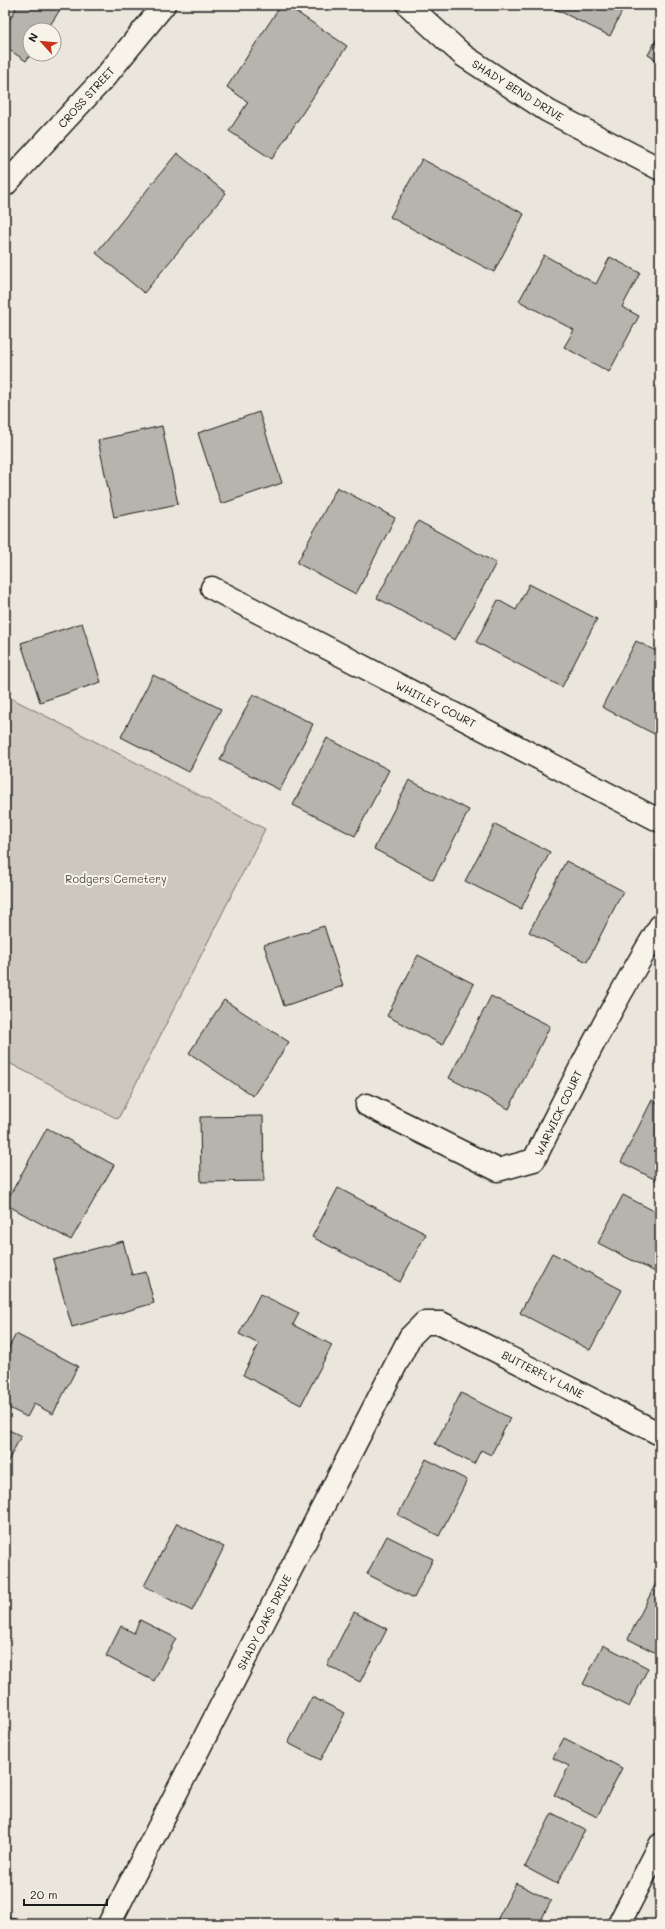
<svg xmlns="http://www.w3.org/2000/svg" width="665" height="1929" viewBox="0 0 665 1929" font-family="Mali,sans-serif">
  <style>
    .green { fill: #ccc8c0; stroke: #74726e }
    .building { fill: #b6b4ac; stroke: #1c1c1c }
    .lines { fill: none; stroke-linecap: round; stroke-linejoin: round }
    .street-casing { stroke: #1c1c1c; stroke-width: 25 }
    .street { stroke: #f7f3e8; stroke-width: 22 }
    .labels { text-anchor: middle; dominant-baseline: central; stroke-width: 4; stroke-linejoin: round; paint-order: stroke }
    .street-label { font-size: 11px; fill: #1c1c1c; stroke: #f7f3e8 }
    .park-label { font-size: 11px; fill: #51504d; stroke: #f7f3e8 }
  </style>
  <rect width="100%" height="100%" fill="#eae6dc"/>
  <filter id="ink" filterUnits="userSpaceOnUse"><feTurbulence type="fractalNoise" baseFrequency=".025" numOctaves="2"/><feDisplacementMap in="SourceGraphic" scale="8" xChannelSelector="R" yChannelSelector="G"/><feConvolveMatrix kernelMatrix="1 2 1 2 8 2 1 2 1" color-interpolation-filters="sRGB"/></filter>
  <g filter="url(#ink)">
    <polygon class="green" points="5,695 265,829 118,1119 5,1061"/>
    <g class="building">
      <polygon points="10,5 63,5 47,30 30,30 31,54 26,61 5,47 5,27 16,9"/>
      <polygon points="281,5 286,5 347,46 272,159 229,131 248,102 227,87"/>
      <polygon points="547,5 625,5 610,36"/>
      <polygon points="660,33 660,62 648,55"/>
      <polygon points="177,153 226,193 144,293 96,253"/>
      <polygon points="422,159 524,214 494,272 390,217"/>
      <polygon points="544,255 596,284 610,257 640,273 622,307 639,316 609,372 564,347 574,330 519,301"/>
      <polygon points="259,412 282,483 221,504 198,433"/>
      <polygon points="162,426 178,504 114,517 98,440"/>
      <polygon points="337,487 395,518 356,594 297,563"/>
      <polygon points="418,521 496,563 455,640 377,598"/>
      <polygon points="529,584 597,619 562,687 476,642 498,600 516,610"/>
      <polygon points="82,623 101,682 40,702 21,643"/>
      <polygon points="636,641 660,653 660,737 602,707"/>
      <polygon points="153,675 221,709 189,772 121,737"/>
      <polygon points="253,694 313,724 280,790 220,760"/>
      <polygon points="327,738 389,770 355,836 293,805"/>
      <polygon points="409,780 469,810 433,880 374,849"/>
      <polygon points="495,824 550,852 521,909 465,881"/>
      <polygon points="566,861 623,891 587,962 529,932"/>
      <polygon points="324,926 343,986 284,1006 264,945"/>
      <polygon points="418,955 474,984 443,1045 387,1016"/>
      <polygon points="491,996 550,1026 509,1109 449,1078"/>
      <polygon points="224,1000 289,1042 253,1096 189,1053"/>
      <polygon points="652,1100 660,1104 660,1182 621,1162"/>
      <polygon points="263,1116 264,1181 201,1182 200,1117"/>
      <polygon points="47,1128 114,1165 71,1240 5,1204"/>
      <polygon points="338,1188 426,1234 400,1282 312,1237"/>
      <polygon points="623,1195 660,1214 660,1266 657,1273 598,1243"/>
      <polygon points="123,1241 132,1275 146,1272 154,1303 72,1327 53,1260"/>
      <polygon points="552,1253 622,1290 590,1350 520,1313"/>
      <polygon points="260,1294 299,1313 293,1325 332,1345 301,1405 243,1375 259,1344 239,1334"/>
      <polygon points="16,1334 78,1366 53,1414 34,1404 27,1417 5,1406 5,1355"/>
      <polygon points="461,1393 510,1418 491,1455 481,1450 474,1464 435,1444"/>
      <polygon points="5,1428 21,1436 5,1467"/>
      <polygon points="426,1459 467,1480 439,1536 398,1515"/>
      <polygon points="177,1523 224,1547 192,1611 144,1586"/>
      <polygon points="387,1536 433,1559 414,1598 367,1574"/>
      <polygon points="659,1577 660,1578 660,1655 628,1639"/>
      <polygon points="354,1612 387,1629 360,1682 327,1665"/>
      <polygon points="140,1620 176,1638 154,1681 106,1656 121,1626 134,1633"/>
      <polygon points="603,1645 648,1668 629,1707 583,1684"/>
      <polygon points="312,1697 345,1713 321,1760 288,1743"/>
      <polygon points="564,1738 622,1768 597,1817 554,1795 569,1766 553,1758"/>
      <polygon points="552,1813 585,1830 557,1884 525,1867"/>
      <polygon points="516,1883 551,1901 539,1924 495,1924"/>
      <polygon points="5,1914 24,1924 5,1924"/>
    </g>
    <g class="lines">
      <g class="street-casing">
        <g id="street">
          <polyline points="408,5 464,56 548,111 660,169"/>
          <polyline points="5,185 105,77 164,5"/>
          <polyline points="212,588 660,821"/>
          <path d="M367 1105 498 1170 534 1160C573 1080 614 1002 660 926"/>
          <polyline points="109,1924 410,1337 424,1323 441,1323 660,1434"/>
          <polyline points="619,1924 660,1845"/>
        </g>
      </g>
      <use href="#street" class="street"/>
    </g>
  </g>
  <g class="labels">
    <g class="street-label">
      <text transform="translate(518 90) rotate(32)">SHADY BEND DRIVE</text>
      <text transform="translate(86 97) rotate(-48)">CROSS STREET</text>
      <text transform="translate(436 704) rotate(27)">WHITLEY COURT</text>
      <text transform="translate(558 1113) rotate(-64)">WARWICK COURT</text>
      <text transform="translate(543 1374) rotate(27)">BUTTERFLY LANE</text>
      <text transform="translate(264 1622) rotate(-63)">SHADY OAKS DRIVE</text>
    </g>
    <g class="park-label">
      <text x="116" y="878">Rodgers Cemetery</text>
    </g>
  </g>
  <rect width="665" height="1929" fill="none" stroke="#f7f3e8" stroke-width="20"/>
  <rect x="10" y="10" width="645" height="1909" fill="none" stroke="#1c1c1c" stroke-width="1.5" filter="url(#ink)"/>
  <g transform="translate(42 42) rotate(297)"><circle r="19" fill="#f7f3e8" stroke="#9f9d96"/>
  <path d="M0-3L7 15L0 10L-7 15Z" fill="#c8321e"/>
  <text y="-6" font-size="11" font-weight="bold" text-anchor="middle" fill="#1c1c1c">N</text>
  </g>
  <path d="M24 1899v6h83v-6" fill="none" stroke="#1c1c1c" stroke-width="2"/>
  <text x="30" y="1899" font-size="12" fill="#1c1c1c" stroke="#f7f3e8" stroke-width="3" paint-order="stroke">20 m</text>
</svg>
